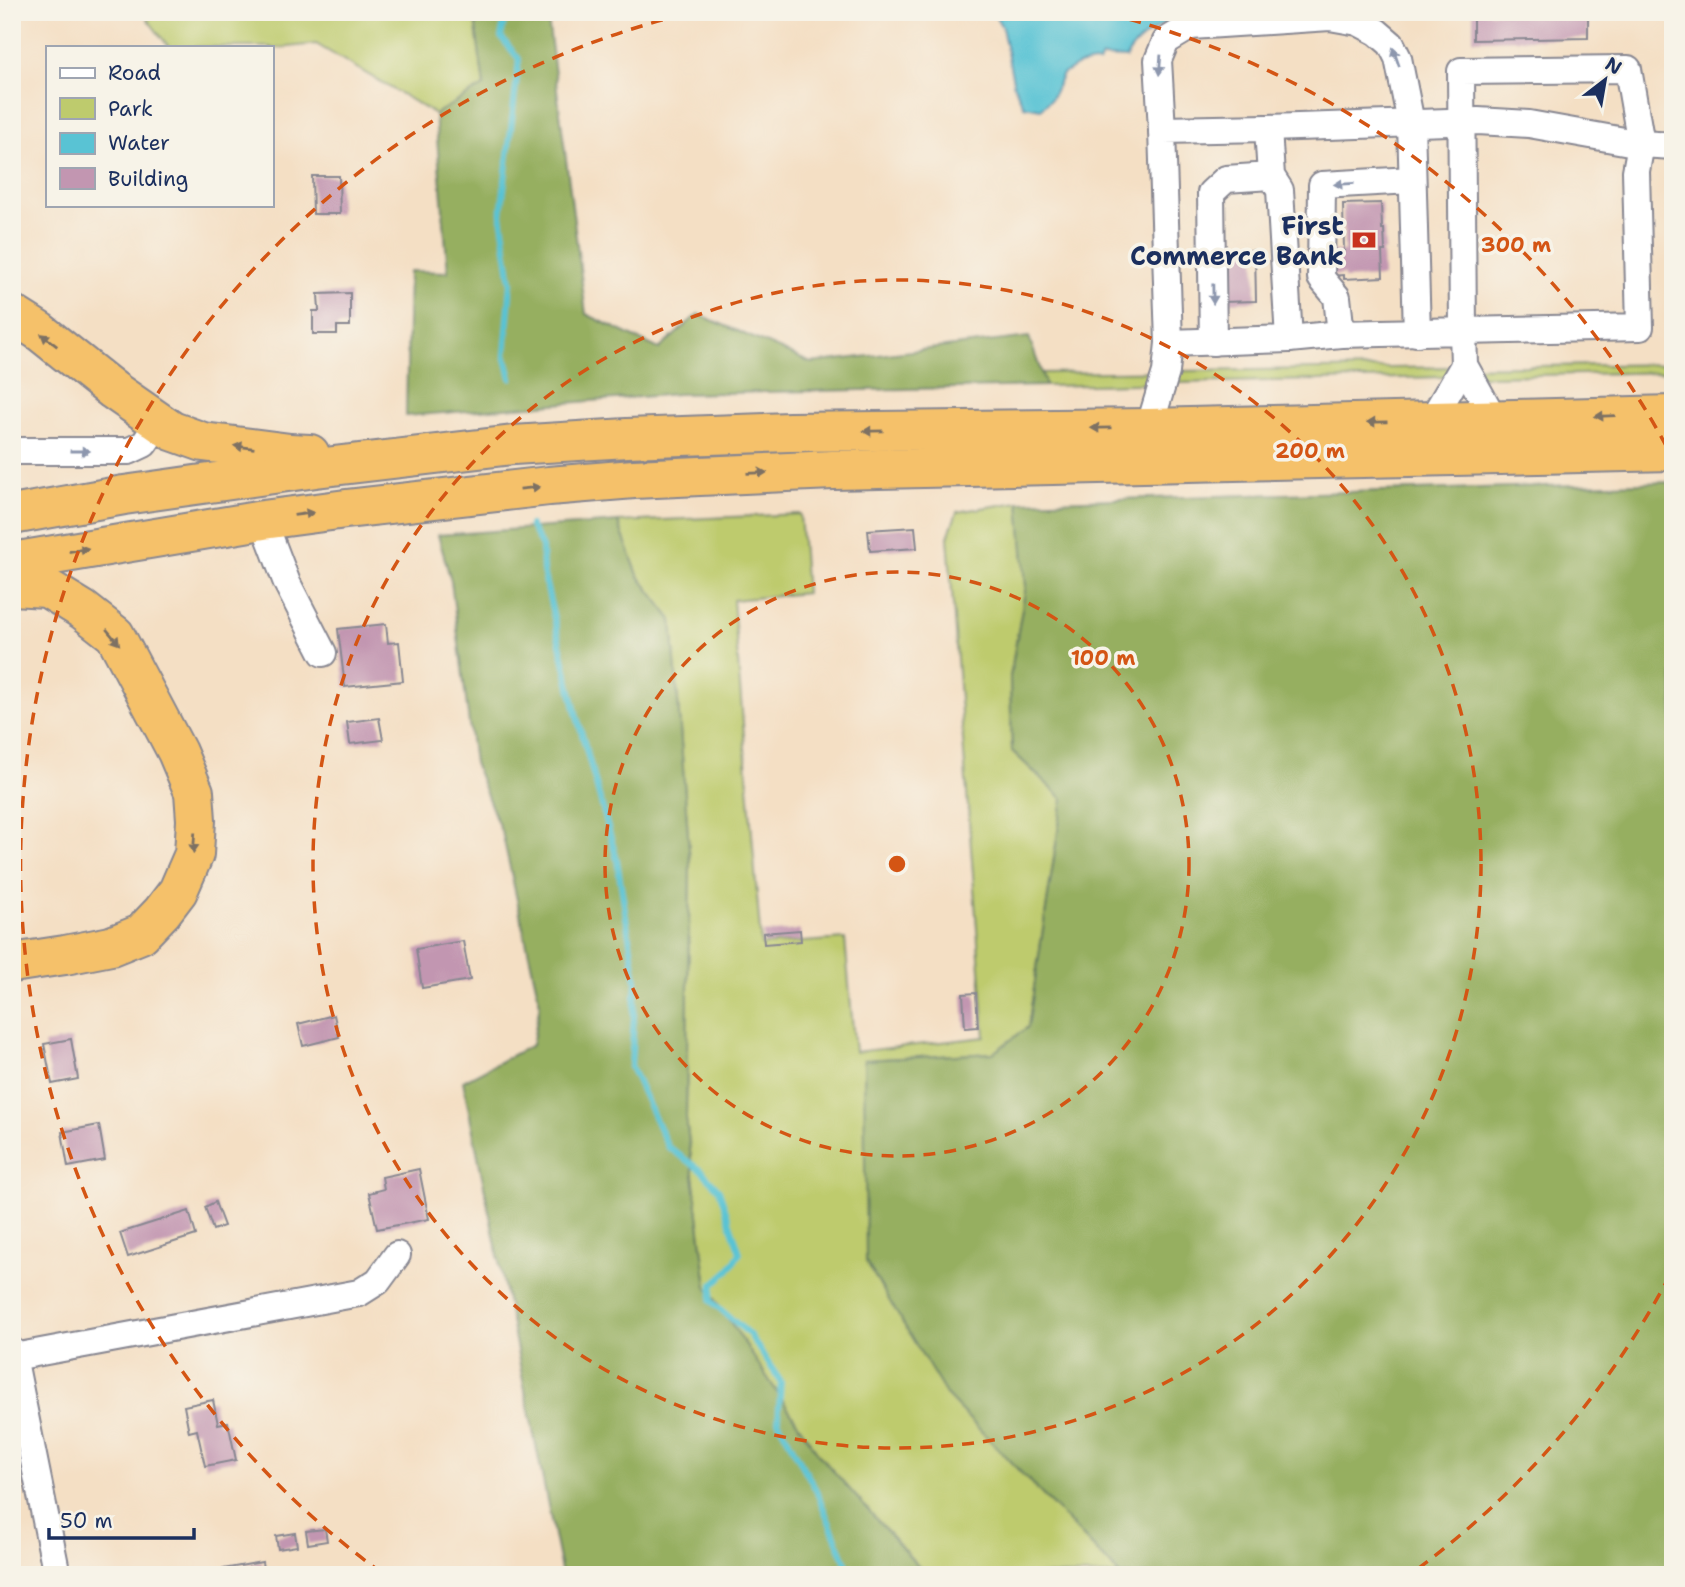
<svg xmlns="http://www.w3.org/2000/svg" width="1685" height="1587" viewBox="0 0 1685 1587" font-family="'Shantell Sans',sans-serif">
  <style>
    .green { fill: #becb6d; stroke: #6c7d66; stroke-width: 2 }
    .forest { fill: #96af60; stroke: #586f5f; stroke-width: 2 }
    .water { fill: #59c3d4; stroke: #3a7999; stroke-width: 2 }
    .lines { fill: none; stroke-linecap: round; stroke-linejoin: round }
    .stream { stroke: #59c3d4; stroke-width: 6 }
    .building { fill: #c296b1 }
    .minor-casing { stroke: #888791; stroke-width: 30 }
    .highway-casing { stroke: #888791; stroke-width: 42 }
    .minor { stroke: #fff; stroke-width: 26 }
    .highway { stroke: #f5c16b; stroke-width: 38 }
    .oneway { fill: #8d97ae }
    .oneway2 { fill: #7d7164 }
    .ring { fill: none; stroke: #d45514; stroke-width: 3.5; stroke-dasharray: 12 9 }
    .labels { text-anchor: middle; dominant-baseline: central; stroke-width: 7; stroke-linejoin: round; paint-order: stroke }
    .poi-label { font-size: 26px; font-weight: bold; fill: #1b2f5e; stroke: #f7f3e8; text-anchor: end }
    .centre { fill: #d45514; stroke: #f7f3e8; stroke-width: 3.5 }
    .ring-label { font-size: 21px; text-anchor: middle; font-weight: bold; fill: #d45514; stroke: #f7f3e8; stroke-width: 7; stroke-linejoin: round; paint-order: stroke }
  </style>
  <rect width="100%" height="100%" fill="#f7f3e8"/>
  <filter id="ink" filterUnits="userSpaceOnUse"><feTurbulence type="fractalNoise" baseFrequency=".0143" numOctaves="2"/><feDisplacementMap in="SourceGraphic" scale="14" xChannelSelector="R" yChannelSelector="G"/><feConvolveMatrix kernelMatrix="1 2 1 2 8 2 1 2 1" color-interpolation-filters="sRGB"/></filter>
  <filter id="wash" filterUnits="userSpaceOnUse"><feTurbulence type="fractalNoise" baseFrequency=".00686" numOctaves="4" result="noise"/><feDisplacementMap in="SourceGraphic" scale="28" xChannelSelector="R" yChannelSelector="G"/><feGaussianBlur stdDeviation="1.57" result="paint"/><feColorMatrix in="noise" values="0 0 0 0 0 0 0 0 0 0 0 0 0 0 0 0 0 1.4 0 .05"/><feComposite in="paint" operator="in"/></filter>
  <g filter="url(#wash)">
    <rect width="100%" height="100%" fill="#f4dfc4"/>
    <g class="green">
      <polygon points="142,12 474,12 484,86 435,114 316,44 271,49 271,47 169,47"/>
      <polygon points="1673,364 1673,372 1046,386 1040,373"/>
      <polygon points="1019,502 1026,586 1010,677 1012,751 1063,799 1028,1027 994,1053 864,1060 947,1396 1120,1575 926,1575 819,1455 707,1287 686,1118 690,862 672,620 638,575 618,522 800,514 806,593 733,600 761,945 845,939 855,1052 985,1037 948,537 957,512"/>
    </g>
    <g class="forest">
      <polygon points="474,12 547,12 586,314 659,349 698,314 811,363 1029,337 1046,386 677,394 406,416 409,271 448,272 435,114 484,86"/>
      <polygon points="1673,482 1673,1575 1120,1575 947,1396 866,1262 864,1060 993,1053 1028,1027 1063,799 1012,751 1010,677 1026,586 1019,502"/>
      <polygon points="618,522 638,575 672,620 690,862 686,1118 707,1287 819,1455 926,1575 562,1575 463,1081 532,1045 540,1004 503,836 474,763 451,581 438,535"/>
    </g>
    <path class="water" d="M993 12H1184C1164 25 1136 37 1126 58L1102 57 1099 63 1094 62 1078 65 1063 74 1051 99 1041 109 1024 106 1014 86 1002 27Z"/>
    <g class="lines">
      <g class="stream">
        <polyline points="506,12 501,37 519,59 501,215 511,282 505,355 511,378"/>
        <polyline points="530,525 542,547 543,571 576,713 617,860 636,980 631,1067 668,1147 703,1172 719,1190 740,1253 728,1271 713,1284 711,1301 749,1334 781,1382 778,1421 816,1490 851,1575"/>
      </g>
    </g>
    <g id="blocks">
      <g class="building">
        <polygon points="1473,12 1588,12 1588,38 1473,40"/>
        <polygon points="312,176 339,176 340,214 313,214"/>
        <polygon points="1381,203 1382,229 1384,229 1385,251 1382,251 1383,277 1344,279 1344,275 1323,276 1323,251 1344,251 1343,204"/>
        <polygon points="1255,250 1256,301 1222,302 1221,251"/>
        <polygon points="350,293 350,326 337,326 337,334 313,334 313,311 319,311 318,294"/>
        <polygon points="915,527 917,548 870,551 868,530"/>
        <polygon points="386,624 388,643 399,642 403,681 345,687 338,629"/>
        <polygon points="379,718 383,740 350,744 347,722"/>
        <polygon points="800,930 801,941 764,944 763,933"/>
        <polygon points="463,941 470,980 422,988 416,949"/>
        <polygon points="976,993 978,1027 965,1028 963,994"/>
        <polygon points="334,1015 339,1037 303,1046 298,1024"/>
        <polygon points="71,1039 78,1079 52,1084 44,1044"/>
        <polygon points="99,1125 105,1160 68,1167 62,1132"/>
        <polygon points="419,1169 429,1219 377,1229 369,1193 384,1189 382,1177"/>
        <polygon points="215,1202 224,1226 213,1230 205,1207"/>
        <polygon points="189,1211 196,1235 128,1257 120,1233"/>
        <polygon points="213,1400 218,1424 228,1422 236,1460 205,1466 197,1430 189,1432 184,1406"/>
        <polygon points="325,1529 327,1541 308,1544 306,1531"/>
        <polygon points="295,1533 297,1546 278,1549 276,1536"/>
        <polygon points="262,1562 264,1575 201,1575 201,1573"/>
      </g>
    </g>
  </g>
  <g filter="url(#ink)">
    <use href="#blocks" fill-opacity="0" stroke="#888791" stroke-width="2"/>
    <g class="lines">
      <g class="minor-casing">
        <g id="minor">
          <polyline points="1268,128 1271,176 1280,190 1289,339"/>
          <polyline points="1162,130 1158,60 1166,41 1191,26 1330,17 1358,22 1377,32 1391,44 1398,58 1411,123 1417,333"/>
          <polyline points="1341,334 1337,297 1321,278 1322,185 1412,180"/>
          <polyline points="1213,342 1211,193 1226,179 1271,176"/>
          <polyline points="1169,343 1289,339 1341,334 1463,331 1461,71 1628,69 1641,144 1636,171 1640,327 1463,331 1464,365 1494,419"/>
          <polyline points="1431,421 1464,365"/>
          <polyline points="1149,428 1166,372 1169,343 1162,130 1268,128 1478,121 1529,124 1641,144 1673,146"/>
          <polyline points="12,451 129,451 144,444 159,422"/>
          <polyline points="263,520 287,583 323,653"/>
          <polyline points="12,1351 57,1575"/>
          <polyline points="14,1357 359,1293 378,1281 397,1255"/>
        </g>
      </g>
      <g class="highway-casing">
        <g id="highway">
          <polyline points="12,314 39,331 113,390 172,431 203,442 290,453 310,454"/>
          <polyline points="12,515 124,495 316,468 513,445 627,438 790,432 1149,428 1673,415"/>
          <polyline points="12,562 263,520 346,509 549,486 634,479 833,470 1673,451"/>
          <polyline points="12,586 47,588 83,610 115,635 177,752 194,792 196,820 194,854 178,891 162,912 141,934 111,946 65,955 12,963"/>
        </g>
      </g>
      <use href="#minor" class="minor"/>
      <use href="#highway" class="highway"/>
    </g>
    <defs><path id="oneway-solid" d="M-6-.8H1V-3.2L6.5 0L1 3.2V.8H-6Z" transform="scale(1.75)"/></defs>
    <g class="oneway">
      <use href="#oneway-solid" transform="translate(1396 57) rotate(-109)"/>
      <use href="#oneway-solid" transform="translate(1160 65) rotate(95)"/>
      <use href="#oneway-solid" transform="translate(1344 184) rotate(177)"/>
      <use href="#oneway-solid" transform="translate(1213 294) rotate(89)"/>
      <use href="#oneway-solid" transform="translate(80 451)"/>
    </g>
    <g class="oneway2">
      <use href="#oneway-solid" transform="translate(49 340) rotate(-142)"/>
      <use href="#oneway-solid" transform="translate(1605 416) rotate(178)"/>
      <use href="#oneway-solid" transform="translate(1377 422) rotate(179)"/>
      <use href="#oneway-solid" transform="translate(1101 428) rotate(179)"/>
      <use href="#oneway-solid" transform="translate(873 431) rotate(179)"/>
      <use href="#oneway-solid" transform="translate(244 447) rotate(-173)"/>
      <use href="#oneway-solid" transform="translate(757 473) rotate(-2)"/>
      <use href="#oneway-solid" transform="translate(530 488) rotate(-6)"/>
      <use href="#oneway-solid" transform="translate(304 514) rotate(-8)"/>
      <use href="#oneway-solid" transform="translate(79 550) rotate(-9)"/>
      <use href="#oneway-solid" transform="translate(113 637) rotate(50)"/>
      <use href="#oneway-solid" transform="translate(194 843) rotate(94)"/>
    </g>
  </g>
  <g class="ring">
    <circle cx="897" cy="864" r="292"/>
    <circle cx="897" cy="864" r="584"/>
    <path d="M1670 1275A876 876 0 0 1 1412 1573M382 1573A876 876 0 0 1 685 14M1109 14A876 876 0 0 1 1670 453"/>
  </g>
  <defs>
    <g id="bank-bare" transform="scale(1.89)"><path d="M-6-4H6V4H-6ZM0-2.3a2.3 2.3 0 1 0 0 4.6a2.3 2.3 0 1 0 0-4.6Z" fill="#c8321e" stroke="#f7f3e8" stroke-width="2.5" paint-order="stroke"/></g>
  </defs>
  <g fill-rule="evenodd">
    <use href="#bank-bare" x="1364" y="240"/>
  </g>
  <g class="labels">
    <g class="poi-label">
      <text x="1344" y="225">First<tspan x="1344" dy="30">Commerce Bank</tspan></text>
    </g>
  </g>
  <circle cx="897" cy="864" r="10" class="centre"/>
  <g class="ring-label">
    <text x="1516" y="252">300 m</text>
    <text x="1310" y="458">200 m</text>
    <text x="1103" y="665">100 m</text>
  </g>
  <rect width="1685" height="1587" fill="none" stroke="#f7f3e8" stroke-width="42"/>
  <rect x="46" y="46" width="228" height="161" fill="#f7f3e8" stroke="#9fa5b1" stroke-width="2"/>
  <rect x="60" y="68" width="35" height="10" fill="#ffffff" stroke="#9fa5b1" stroke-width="2"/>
  <text x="108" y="80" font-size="21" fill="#1b2f5e">Road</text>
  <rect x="60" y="98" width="35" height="21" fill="#becb6d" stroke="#9fa5b1" stroke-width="2"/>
  <text x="108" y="116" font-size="21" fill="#1b2f5e">Park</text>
  <rect x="60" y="133" width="35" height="21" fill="#59c3d4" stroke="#9fa5b1" stroke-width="2"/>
  <text x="108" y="150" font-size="21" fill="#1b2f5e">Water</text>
  <rect x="60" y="168" width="35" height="21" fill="#c296b1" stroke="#9fa5b1" stroke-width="2"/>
  <text x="108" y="186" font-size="21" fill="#1b2f5e">Building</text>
  <g transform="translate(1605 80) rotate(31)" stroke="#f7f3e8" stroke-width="5" paint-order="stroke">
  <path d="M0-5L12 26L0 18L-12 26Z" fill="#1b2f5e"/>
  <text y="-10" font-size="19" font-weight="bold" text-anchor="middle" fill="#1b2f5e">N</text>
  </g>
  <path d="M49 1528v10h145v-10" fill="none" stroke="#1b2f5e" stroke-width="3.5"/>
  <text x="60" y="1528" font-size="21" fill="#1b2f5e" stroke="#f7f3e8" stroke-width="5" paint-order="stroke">50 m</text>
</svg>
